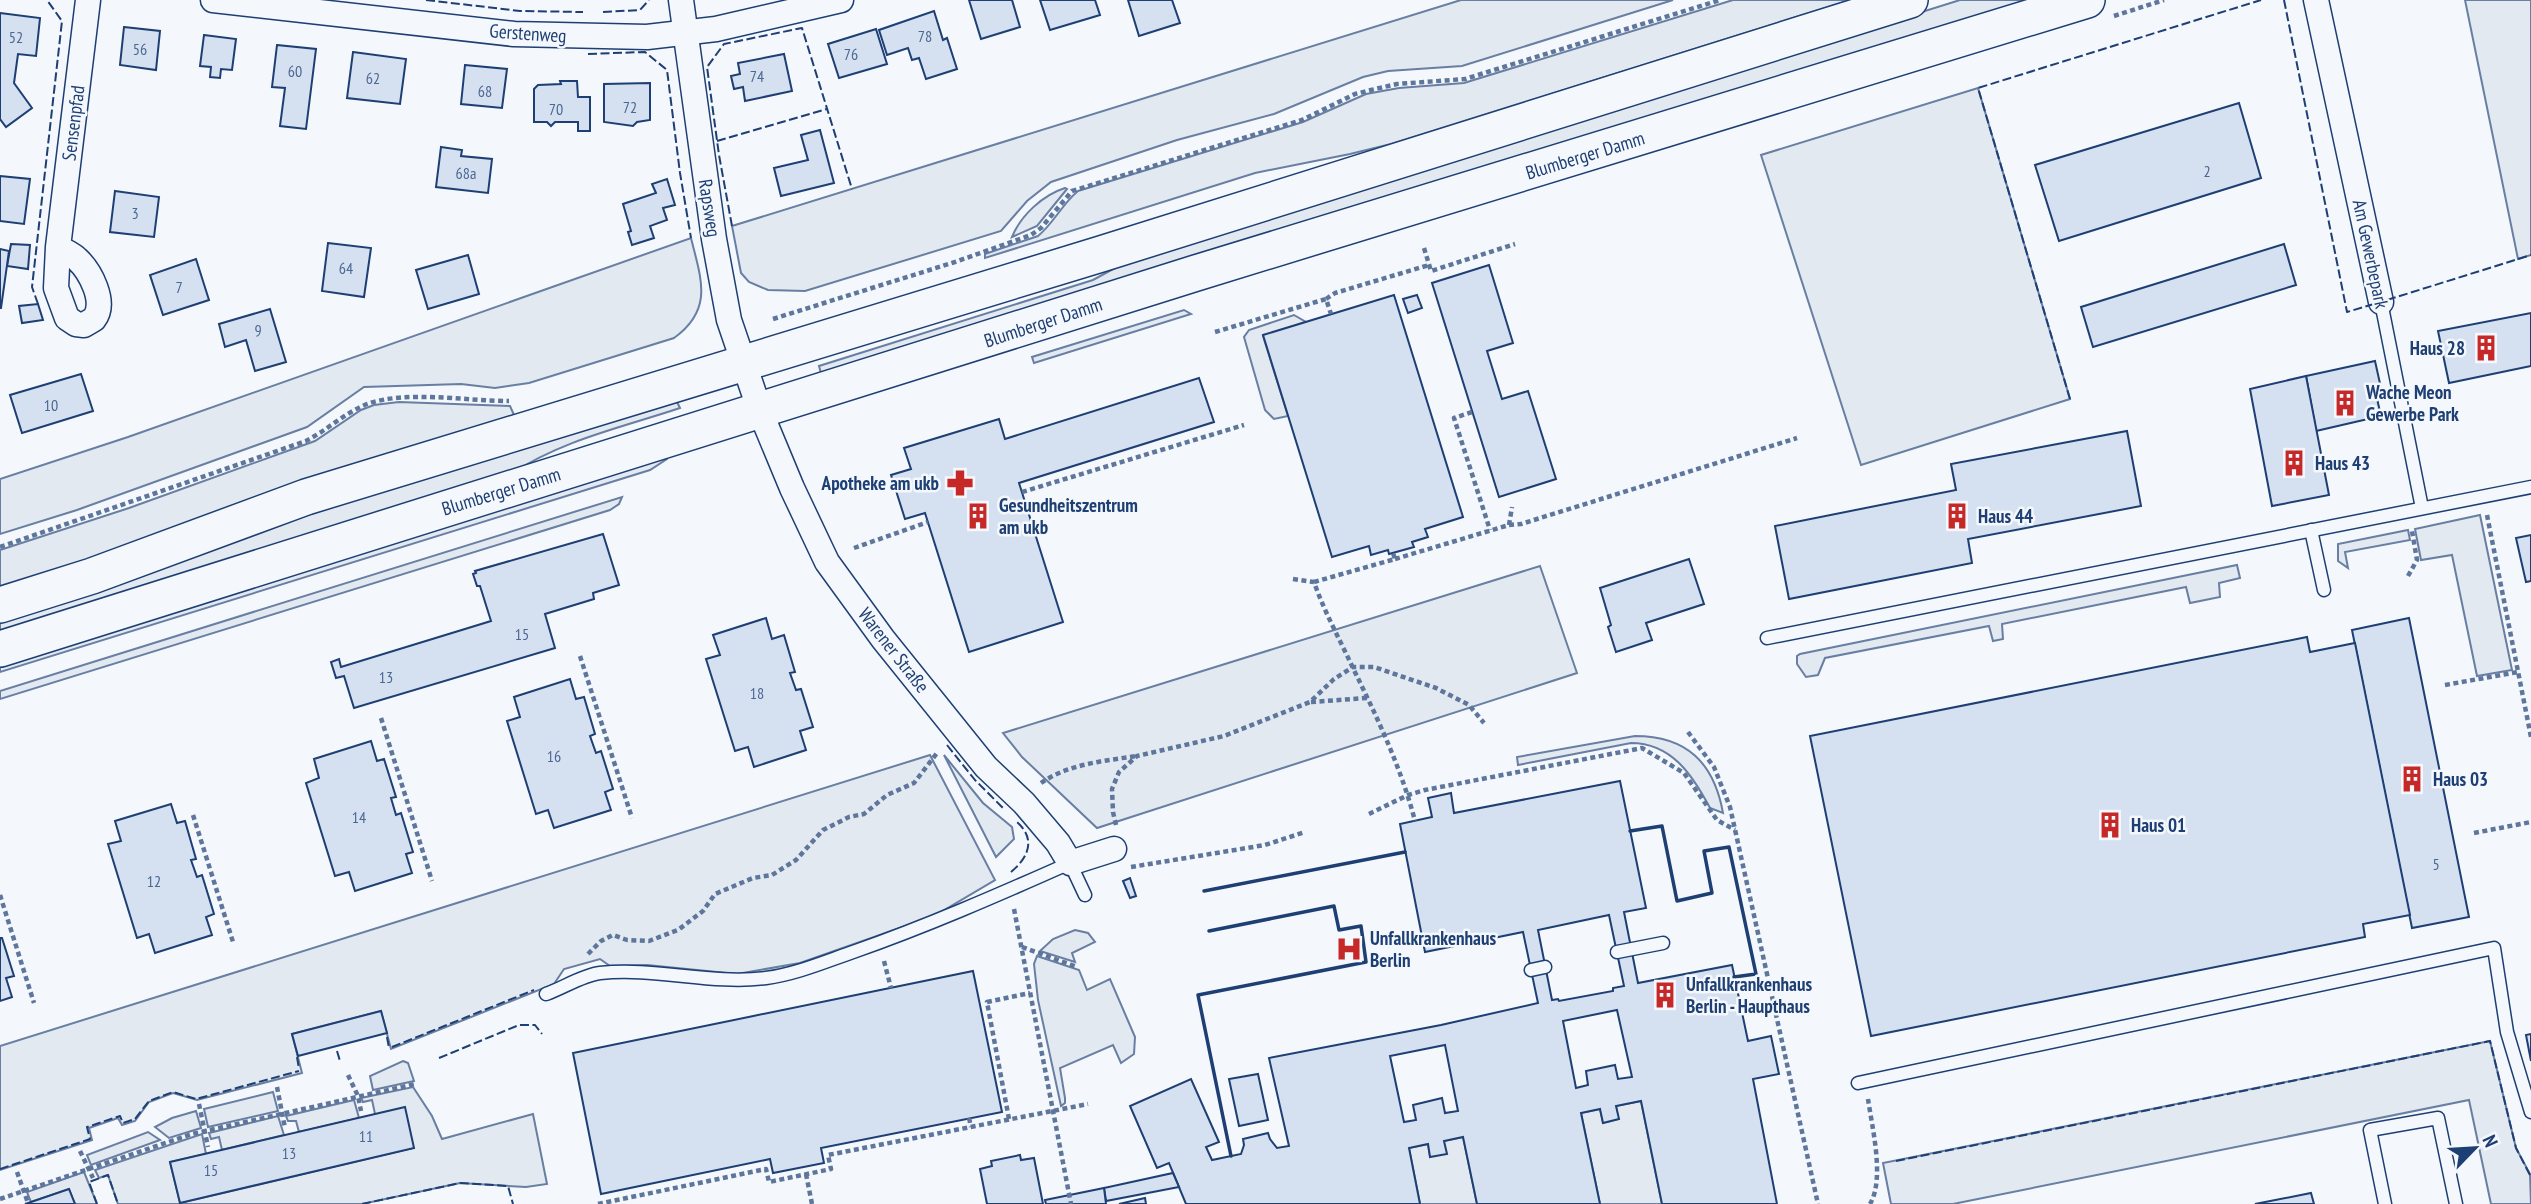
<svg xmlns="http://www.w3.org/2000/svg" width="2531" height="1204" viewBox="0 0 2531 1204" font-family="'PT Sans Narrow',sans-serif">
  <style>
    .green { fill: #e3e9f0; stroke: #687fa3; stroke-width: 2 }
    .building { fill: #d5e0f0; stroke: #1d3f73; stroke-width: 2; fill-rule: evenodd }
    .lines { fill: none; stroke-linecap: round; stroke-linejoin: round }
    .lane-casing { stroke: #1d3f73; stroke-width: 15 }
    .street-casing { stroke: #1d3f73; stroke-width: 27 }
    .secondary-casing { stroke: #1d3f73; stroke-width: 38 }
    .path { stroke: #5e769c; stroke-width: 4.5; stroke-dasharray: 5 3.5; stroke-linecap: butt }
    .lane { stroke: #f4f7fb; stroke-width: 12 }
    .street { stroke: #f4f7fb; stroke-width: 24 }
    .secondary { stroke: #f4f7fb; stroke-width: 35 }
    .fence { stroke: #1d3f73; stroke-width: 2; stroke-dasharray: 9 3.5; stroke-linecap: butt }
    .wall { stroke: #1d3f73; stroke-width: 3.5 }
    .labels { text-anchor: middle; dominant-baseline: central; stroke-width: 5; stroke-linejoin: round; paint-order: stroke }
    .number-label { font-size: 16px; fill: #4b6792 }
    .street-label { font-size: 19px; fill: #1d3f73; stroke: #f4f7fb }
    .poi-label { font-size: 19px; font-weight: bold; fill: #1d3f73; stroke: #f4f7fb; text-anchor: start }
  </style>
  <rect width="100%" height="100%" fill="#f4f7fb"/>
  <g class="green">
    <polygon points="1461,0 1673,0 1462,66 1388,71 1363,77 1274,114 1177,140 1051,182 1027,201 1001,231 805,291 768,290 749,282 741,273 732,226"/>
    <path d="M1733 0H1850L1391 144 1350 154 1255 173 985 258V254L1038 236C1054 223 1062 204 1078 191L1303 122 1366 94 1399 88 1464 83Z"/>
    <polygon points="1960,0 2036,0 822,377 819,366 1093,280 1126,262 1156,252"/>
    <polygon points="2465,0 2531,0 2531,255 2518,259"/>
    <polygon points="1978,88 2070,399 1861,465 1761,155"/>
    <path d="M1065 188 1067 189 1037 226 1012 237C1021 215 1043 195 1065 188Z"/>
    <path d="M691 238C701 279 714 309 674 338L529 383 495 388 461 384 364 387 307 427 77 510 0 534V479L128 437Z"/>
    <polygon points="1184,310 1191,314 1034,363 1032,357"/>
    <polygon points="1294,315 1306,322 1263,336 1288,416 1274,419 1265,410 1244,337 1249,330"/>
    <path d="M675 398 680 408C620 428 562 440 509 475L0 633V621L349 501Z"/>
    <polygon points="399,402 510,406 514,415 333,472 126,548 0,588 0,550 129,508 315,441 361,410 374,405"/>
    <polygon points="667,456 667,459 650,470 0,672 0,664"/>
    <polygon points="622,497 619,504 610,510 0,699 0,691"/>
    <polygon points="2480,515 2512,670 2477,676 2452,555 2421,560 2415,529"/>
    <polygon points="2408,530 2410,540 2345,552 2348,568 2338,561 2338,544"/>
    <polygon points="2237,565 2240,578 2219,583 2220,597 2190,603 2186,587 2002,624 2003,639 1993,641 1989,626 1825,658 1818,675 1806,677 1797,664 1797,656 1800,654"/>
    <polygon points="1540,566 1577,673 1097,828 1022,757 1003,733"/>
    <path d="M1635 736C1687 736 1714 763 1723 813L1710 808C1693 776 1672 743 1631 743L1518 765 1517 757Z"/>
    <polygon points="930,755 995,880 934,916 800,963 737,974 647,965 610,966 600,959 564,969 554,984 391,1049 381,1011 292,1034 302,1073 197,1100 173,1093 149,1102 135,1121 122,1125 118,1118 89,1128 92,1140 0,1170 0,1046"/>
    <polygon points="944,755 983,803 1012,827 1014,839 996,857"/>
    <polygon points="1075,930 1088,933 1095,942 1072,953 1075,962 1040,951 1053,939"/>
    <polygon points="1037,956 1079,970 1087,990 1110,979 1135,1037 1134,1054 1121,1063 1113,1045 1060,1068 1065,1098 1065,1103 1061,1106 1038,1000 1034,964"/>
    <polygon points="2490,1041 2516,1148 2530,1174 2531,1204 2491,1204 2469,1100 1953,1204 1891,1204 1883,1163"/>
    <polygon points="403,1061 408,1063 414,1081 373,1090 370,1076"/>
    <polygon points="413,1087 432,1116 442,1139 533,1114 547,1184 526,1187 460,1183 362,1204 118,1204 108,1175 99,1178 95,1170 202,1134 206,1154 170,1162 180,1203 413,1148 375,1114 372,1100 363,1102 361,1098"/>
    <polygon points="273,1092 278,1111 208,1127 204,1109"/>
    <polygon points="354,1100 359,1118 299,1132 296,1121 288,1121 286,1116"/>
    <polygon points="1641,1101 1662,1204 1600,1204 1581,1113 1600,1109 1603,1123 1618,1119 1616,1106"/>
    <polygon points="196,1111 201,1128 169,1138 155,1127 172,1118"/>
    <polygon points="278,1116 284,1135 222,1150 219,1137 211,1139 209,1133"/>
    <polygon points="148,1132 160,1140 91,1165 87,1155"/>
    <polygon points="1463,1137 1477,1204 1420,1204 1409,1148 1428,1144 1430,1156 1444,1141"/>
    <polygon points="84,1172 97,1204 75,1204 69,1189 31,1202 27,1192"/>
  </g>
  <g class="building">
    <polygon points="969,0 1012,0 1020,27 981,39"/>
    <polygon points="1040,0 1095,0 1100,15 1050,30"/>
    <polygon points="1128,0 1172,0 1180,23 1139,36"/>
    <polygon points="934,11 943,40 947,38 957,69 926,79 919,58 912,60 908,48 887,55 879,30"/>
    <polygon points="0,13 40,18 36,56 18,54 14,83 32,108 6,127 0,119"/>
    <polygon points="124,27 160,31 156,70 120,65"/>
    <polygon points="876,29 887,64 839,78 828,44"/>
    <polygon points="204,35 236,39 232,70 221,69 220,78 210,77 211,67 200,66"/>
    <polygon points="277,45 316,49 306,129 280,126 285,88 272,87"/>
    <polygon points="353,52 406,59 400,104 347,98"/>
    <polygon points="784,54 792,91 745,101 743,87 734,89 731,76 740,74 738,63"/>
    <polygon points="465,65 507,69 502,108 461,104"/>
    <polygon points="560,81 577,81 578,97 590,97 590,131 578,131 578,122 555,122 551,126 547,122 534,122 534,89 538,85 561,84"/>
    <polygon points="650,83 650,120 637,122 633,126 604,122 604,84"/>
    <polygon points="2239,103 2261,178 2059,241 2035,165"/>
    <polygon points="820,130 834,183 781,196 774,168 808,160 801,135"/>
    <polygon points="441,147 462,150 461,156 492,159 488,193 436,187"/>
    <polygon points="0,176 30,179 24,224 0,221"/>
    <polygon points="667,179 675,205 663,208 667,220 650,226 654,238 632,245 628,232 631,231 623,204 656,193 652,184"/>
    <polygon points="115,191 159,197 154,237 110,232"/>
    <polygon points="328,243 371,248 364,297 322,291"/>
    <polygon points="11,244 30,245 28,269 7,266"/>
    <polygon points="2284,244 2296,285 2093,347 2081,307"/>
    <polygon points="0,249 9,251 1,308 0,308"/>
    <polygon points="468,255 479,294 428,309 416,270"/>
    <polygon points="196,259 209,300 163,315 150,275"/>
    <polygon points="1489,265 1513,343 1487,351 1502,399 1528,391 1556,479 1499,497 1432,283"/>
    <polygon points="1394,295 1463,517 1425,529 1428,537 1412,542 1414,547 1389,554 1388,550 1371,555 1369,546 1332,557 1263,335"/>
    <polygon points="1417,295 1422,308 1408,313 1403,299"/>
    <polygon points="38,304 43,320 22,323 19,306"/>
    <polygon points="270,309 286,362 255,371 246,340 225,347 219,324"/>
    <polygon points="2531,313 2531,366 2449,383 2438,331"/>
    <polygon points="2375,361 2381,388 2375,390 2381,416 2316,431 2306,376"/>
    <polygon points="81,374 93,411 22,433 10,395"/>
    <polygon points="2306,376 2329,495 2272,506 2250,389"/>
    <polygon points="1199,378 1214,422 1019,483 1063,622 969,652 925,513 905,519 891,475 911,469 904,448 999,419 1005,439"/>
    <polygon points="2127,431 2141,506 1968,539 1972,563 1789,599 1775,526 1956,490 1951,464"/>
    <polygon points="603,534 619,585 593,593 594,599 545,614 555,648 354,708 344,676 336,678 331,662 339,659 341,667 491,621 480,586 477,586 473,574 476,573 475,571"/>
    <polygon points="2531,535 2531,581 2526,582 2516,538"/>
    <polygon points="1689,559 1704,604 1646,623 1652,640 1616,652 1608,627 1611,625 1600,588"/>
    <polygon points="766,618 772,639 784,635 795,672 790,673 796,690 801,689 813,727 800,731 806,750 754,767 748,747 735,751 706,659 720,655 713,635"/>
    <polygon points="2409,618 2469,917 2412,928 2352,630"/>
    <polygon points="2307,637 2310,652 2355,643 2410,915 2363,924 2365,937 1871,1036 1810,736"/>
    <polygon points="570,679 576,699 584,697 595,734 590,736 596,753 601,751 613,789 605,792 611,810 554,828 548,810 536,814 507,721 520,717 514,697"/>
    <polygon points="371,741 377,761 384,759 396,797 391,798 396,815 401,813 413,852 406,854 412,873 355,891 349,872 335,876 306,783 319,778 314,759"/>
    <path d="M1620 781 1646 908 1624 912 1638 983 1732 965 1748 1041 1771 1036 1779 1074 1753 1079 1777 1204H1662L1641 1101 1616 1106 1619 1119 1603 1123 1600 1109 1581 1113 1600 1204H1477L1463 1137 1444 1141 1447 1154 1430 1157 1428 1144 1409 1148 1420 1204H1186L1169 1163 1157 1168 1130 1106 1191 1079 1219 1142 1206 1147 1212 1160 1241 1154 1244 1145 1243 1139 1268 1133 1270 1139 1277 1148 1289 1146 1269 1058 1441 1025 1538 1003 1523 932 1425 952 1400 824 1432 817 1428 798 1451 793 1454 813ZM1609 915 1624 986 1613 988V991L1559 1001 1558 999 1552 1000 1538 930ZM1617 1010 1632 1077 1618 1079 1615 1065 1586 1071 1588 1085 1576 1088 1563 1021ZM1445 1045 1458 1111 1445 1113 1442 1098 1413 1105 1416 1120 1404 1122 1390 1056Z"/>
    <polygon points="171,804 177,823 185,821 196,859 191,860 197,877 202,875 214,914 206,917 212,935 155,953 149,934 137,938 108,844 121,841 115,821"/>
    <polygon points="1130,878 1136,896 1130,898 1123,881"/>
    <polygon points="0,938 2,938 14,976 6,978 12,997 0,1001"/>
    <polygon points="973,971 1002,1112 821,1148 824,1163 773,1173 770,1159 601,1194 573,1053"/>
    <polygon points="381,1011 387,1033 298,1056 292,1034"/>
    <polygon points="2531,1034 2531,1061 2526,1035"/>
    <polygon points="1258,1074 1268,1120 1239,1126 1229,1079"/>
    <polygon points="405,1107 414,1148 180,1203 170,1162"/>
    <polygon points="1020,1155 1021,1160 1034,1158 1043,1204 987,1204 980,1169 992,1166 991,1161"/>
    <polygon points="1173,1173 1179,1187 1106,1201 1104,1188"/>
    <polygon points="1104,1188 1106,1204 1046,1204 1045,1200"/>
    <polygon points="69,1189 75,1204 25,1204 31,1202"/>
    <polygon points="2311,1193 2314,1204 2255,1204"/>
    <polygon points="1145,1198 1146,1204 1119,1204"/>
  </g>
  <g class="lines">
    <g class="lane-casing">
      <g id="lane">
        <polyline points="2381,302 2422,508"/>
        <polyline points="2311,530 2324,590"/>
        <polyline points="1767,638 2531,487"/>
        <polyline points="1617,952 1663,943"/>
        <polyline points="1531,970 1545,967"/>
        <path d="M546 994C563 988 583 975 600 973 655 967 711 985 766 978 796 974 824 962 853 952 927 926 998 895 1070 863L1085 895"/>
        <polyline points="1858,1083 2494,948 2507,1032 2531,1112"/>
        <polyline points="2385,1204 2370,1130 2438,1118 2456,1204"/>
      </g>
    </g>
    <g class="street-casing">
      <g id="street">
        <polyline points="213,0 514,34 647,37 716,29 841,0"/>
        <polyline points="681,0 714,239 729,320 760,411 792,488 827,562 883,639 986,767 1024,803 1058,843 1070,863 1114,849"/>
        <polyline points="2316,0 2381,302"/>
        <path d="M58 247C64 251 72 254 77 259 90 271 107 302 94 319 91 321 87 323 84 325L76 324 67 318 56 288 58 247 88 0"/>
      </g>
    </g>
    <g class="secondary-casing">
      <g id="secondary">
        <polyline points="0,605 92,576 306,497 1101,254 1910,0"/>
        <polyline points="0,649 1196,273 2087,0"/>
      </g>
    </g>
    <g class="path">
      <polyline points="2114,16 2164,0"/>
      <polyline points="1424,248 1431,271 1515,244"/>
      <polyline points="1326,299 1335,293 1429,265"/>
      <polyline points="773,319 955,262 1031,235 1041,228 1072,191 1302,120 1355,94 1371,90 1397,84 1465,79 1720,0"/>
      <polyline points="1215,332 1326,299 1331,314"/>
      <polyline points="1472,412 1454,418 1490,530"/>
      <polyline points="1022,492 1244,425"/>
      <polyline points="2487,515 2531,737"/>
      <polyline points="1509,525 1512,507"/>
      <path d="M0 547 306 441C327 430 345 413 367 404 407 390 466 401 509 401"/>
      <polyline points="854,548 928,522"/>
      <polyline points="1395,559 1509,525 1521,524 1797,438"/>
      <polyline points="2408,576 2417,560 2412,531"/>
      <path d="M1293 579 1314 582C1324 611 1339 638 1352 666 1376 715 1401 767 1415 821"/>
      <polyline points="1314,582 1395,559 1393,553"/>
      <polyline points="580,656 632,818"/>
      <polyline points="2445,685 2518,672"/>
      <polyline points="1311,702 1367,698"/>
      <polyline points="381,718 432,881"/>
      <polyline points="1688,732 1714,767 1730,807 1818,1204"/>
      <path d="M1041 783C1068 764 1104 761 1136 756"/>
      <polyline points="1369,814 1408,795 1425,790 1642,748 1684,773 1717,820 1735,830"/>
      <polyline points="193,815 233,942"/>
      <polyline points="1116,825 1113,812 1112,789 1119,772 1137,756 1224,736 1310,702 1334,679 1353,667 1374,667 1436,688 1469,705 1484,723"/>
      <polyline points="2474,833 2531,822"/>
      <polyline points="1131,867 1265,845 1305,832"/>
      <polyline points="0,895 34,1003"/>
      <polyline points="1014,909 1071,1204"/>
      <polyline points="1022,947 1077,967"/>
      <polyline points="588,954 601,941 613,935 627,940 649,941 678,930 703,911 715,894 753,878 772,875 796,860 823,830 849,817 864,814 887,795 914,783 937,753"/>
      <polyline points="884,961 891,988"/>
      <polyline points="348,1075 358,1096 361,1111"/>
      <polyline points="277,1087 285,1128"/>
      <path d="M1868 1099C1872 1127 1885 1179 1870 1204"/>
      <polyline points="199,1104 208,1147"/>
      <polyline points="969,1118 971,1127"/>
      <polyline points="1009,1119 987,1002 1030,993"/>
      <polyline points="80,1151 93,1178"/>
      <polyline points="17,1172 28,1203"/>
      <polyline points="806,1174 812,1204"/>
      <polyline points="0,1199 192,1134 415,1084"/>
      <polyline points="598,1204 766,1169 769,1182 831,1169 828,1155 1088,1104"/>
    </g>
    <use href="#lane" class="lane"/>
    <use href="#street" class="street"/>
    <use href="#secondary" class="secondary"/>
    <g class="fence">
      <polyline points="426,0 520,11 583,12"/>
      <polyline points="2284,0 2347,312 2374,304"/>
      <polyline points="603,12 640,10 649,0"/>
      <polyline points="588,54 645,52 667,70 680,173 691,238"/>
      <polyline points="717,141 827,109"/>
      <polyline points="732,226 719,155 707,67 724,44 802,28 852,189"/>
      <polyline points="2387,300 2531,255"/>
      <polyline points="38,304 32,287 62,21 47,0"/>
      <polyline points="2070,399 1978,88 2261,0"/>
      <polyline points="947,745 975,780 1005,810"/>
      <path d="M1011 872C1029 857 1036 839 1017 822"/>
      <polyline points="387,1037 389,1048"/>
      <polyline points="392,1047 534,990"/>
      <polyline points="337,1051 340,1061"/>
      <polyline points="297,1057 299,1069"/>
      <polyline points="439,1058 519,1025 535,1025 542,1034"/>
      <polyline points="1896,1161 2490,1041 2516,1148 2531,1177"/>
      <polyline points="0,1169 90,1139 87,1127 120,1116 123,1123 135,1119 149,1101 173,1092 196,1099 299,1071"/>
      <polyline points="97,1204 89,1182 108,1175 118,1204"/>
      <polyline points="362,1204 460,1183 508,1186 513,1204"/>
    </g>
    <g class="wall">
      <polyline points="1630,831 1662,826 1677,901 1712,893 1704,851 1729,847 1756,974 1734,977"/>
      <polyline points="1204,891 1405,852"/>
      <polyline points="1209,931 1334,906 1339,930 1361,926 1366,962 1198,995 1231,1156"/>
    </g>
  </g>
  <defs>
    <g id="building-bare" transform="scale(2.1)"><path d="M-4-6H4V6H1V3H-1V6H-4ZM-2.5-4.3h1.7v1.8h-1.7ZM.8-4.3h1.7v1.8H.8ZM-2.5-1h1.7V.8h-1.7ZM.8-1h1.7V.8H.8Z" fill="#c62828" stroke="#f4f7fb" stroke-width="2.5" paint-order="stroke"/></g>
    <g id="pharmacy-bare" transform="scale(2.1)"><path d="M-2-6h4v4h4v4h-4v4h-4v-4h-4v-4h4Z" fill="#c62828" stroke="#f4f7fb" stroke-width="2.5" paint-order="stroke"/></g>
    <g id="hospital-bare" transform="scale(2.1)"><path d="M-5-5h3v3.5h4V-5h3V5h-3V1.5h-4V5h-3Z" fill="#c62828" stroke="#f4f7fb" stroke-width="2.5" paint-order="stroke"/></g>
  </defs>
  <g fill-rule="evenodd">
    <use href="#building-bare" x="2486" y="348"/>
    <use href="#building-bare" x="2345" y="403"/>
    <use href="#building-bare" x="2294" y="463"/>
    <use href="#pharmacy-bare" x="960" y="483"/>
    <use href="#building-bare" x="978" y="516"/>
    <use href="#building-bare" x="1957" y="516"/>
    <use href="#building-bare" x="2412" y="779"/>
    <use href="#building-bare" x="2110" y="825"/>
    <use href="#hospital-bare" x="1349" y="949"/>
    <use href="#building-bare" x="1665" y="995"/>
  </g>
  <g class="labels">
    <g class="number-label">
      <text x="925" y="36">78</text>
      <text x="16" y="37">52</text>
      <text x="140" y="49">56</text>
      <text x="851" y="54">76</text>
      <text x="295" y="71">60</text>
      <text x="757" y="76">74</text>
      <text x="373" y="78">62</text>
      <text x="485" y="91">68</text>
      <text x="630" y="107">72</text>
      <text x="556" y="109">70</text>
      <text x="2207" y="171">2</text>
      <text x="466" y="173">68a</text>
      <text x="135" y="213">3</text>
      <text x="346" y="268">64</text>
      <text x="179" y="287">7</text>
      <text x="258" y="330">9</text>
      <text x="51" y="405">10</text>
      <text x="522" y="634">15</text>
      <text x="386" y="677">13</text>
      <text x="757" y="693">18</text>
      <text x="554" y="756">16</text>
      <text x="359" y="817">14</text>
      <text x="2436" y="864">5</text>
      <text x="154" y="881">12</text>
      <text x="366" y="1136">11</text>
      <text x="289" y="1153">13</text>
      <text x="211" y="1170">15</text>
    </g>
    <g class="street-label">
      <text transform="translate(528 33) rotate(4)">Gerstenweg</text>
      <text transform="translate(73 123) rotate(-83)">Sensenpfad</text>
      <text transform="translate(1585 155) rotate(-17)">Blumberger Damm</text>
      <text transform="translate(710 208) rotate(81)">Rapsweg</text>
      <text transform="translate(2371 254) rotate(78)">Am Gewerbepark</text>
      <text transform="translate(1043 322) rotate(-18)">Blumberger Damm</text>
      <text transform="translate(501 491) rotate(-17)">Blumberger Damm</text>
      <text transform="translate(894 650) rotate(52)">Warener Straße</text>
    </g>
    <g class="poi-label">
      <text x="2465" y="348" text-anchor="end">Haus 28</text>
      <text x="2366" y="392">Wache Meon<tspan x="2366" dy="22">Gewerbe Park</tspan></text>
      <text x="2315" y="463">Haus 43</text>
      <text x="939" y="483" text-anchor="end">Apotheke am ukb</text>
      <text x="999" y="505">Gesundheitszentrum<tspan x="999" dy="22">am ukb</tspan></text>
      <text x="1978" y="516">Haus 44</text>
      <text x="2433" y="779">Haus 03</text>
      <text x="2131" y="825">Haus 01</text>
      <text x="1370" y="938">Unfallkrankenhaus<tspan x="1370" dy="22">Berlin</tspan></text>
      <text x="1686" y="984">Unfallkrankenhaus<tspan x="1686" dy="22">Berlin - Haupthaus</tspan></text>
    </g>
  </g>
  <g transform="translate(2475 1148) rotate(65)" stroke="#f4f7fb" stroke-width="5" paint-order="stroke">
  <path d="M0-5L12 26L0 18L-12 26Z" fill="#1d3f73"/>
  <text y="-10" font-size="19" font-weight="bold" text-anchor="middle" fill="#1d3f73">N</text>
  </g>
</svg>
